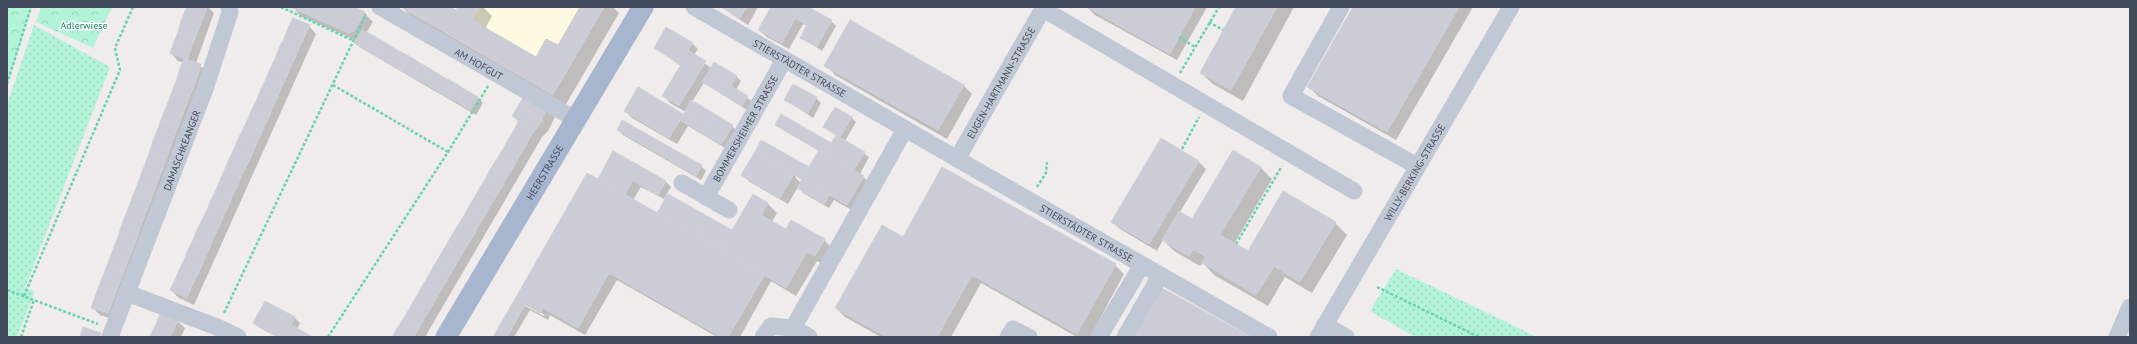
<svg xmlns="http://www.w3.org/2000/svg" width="2137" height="344" viewBox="0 0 2137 344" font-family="'PT Sans',sans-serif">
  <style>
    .commercial { fill: #fefae1 }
    .grass { fill: url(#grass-dots) }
    .park { fill: url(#park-crowns) }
    .shadow { fill: #0003; fill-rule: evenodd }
    .building { fill: #cbccd5; stroke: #cfd0d8 }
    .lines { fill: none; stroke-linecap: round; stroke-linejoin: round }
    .path { stroke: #68d4b1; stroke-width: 2.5; stroke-dasharray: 3 2; stroke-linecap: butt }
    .minor { stroke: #c0c8d5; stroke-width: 17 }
    .major { stroke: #a8b5cf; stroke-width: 21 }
    .labels { text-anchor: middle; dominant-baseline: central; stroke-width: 3; stroke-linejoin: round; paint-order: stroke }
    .park-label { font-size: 10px; fill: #0c835b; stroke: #fff }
    .street-label { font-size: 10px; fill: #424b5b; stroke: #fff }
  </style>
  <defs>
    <pattern id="grass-dots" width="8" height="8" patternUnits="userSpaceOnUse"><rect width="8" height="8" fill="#b3f3d7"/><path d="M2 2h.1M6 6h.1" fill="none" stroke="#9bd2bb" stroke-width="1.8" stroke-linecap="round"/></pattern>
    <pattern id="park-crowns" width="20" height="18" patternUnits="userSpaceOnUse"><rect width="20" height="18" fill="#b3f3d7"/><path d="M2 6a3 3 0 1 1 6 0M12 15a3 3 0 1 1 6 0" fill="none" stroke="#9bd2bb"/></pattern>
  </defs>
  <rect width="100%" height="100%" fill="#efeceb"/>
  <polygon class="commercial" points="400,7 604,7 553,95"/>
  <g class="grass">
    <polygon points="34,25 110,67 25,288 35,291 17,337 7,337 7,105"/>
    <polygon points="1396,269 1537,337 1415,337 1370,311"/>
  </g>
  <g class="park">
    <polygon points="7,7 32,7 7,86"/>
    <polygon points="41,7 112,7 93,48 36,22"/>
  </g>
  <g class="shadow">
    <polygon points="188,7 208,7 214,13 196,63 208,72 116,320 100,315 92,307 184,63 178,61 171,53"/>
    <polygon points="292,7 352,7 364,13 373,22 366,33 478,98 483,103 476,115 361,48 356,43 357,41 301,16"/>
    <polygon points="402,7 449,7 456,11 459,7 483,7 492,16 485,29 536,58 558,47 581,7 613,7 619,13 565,106 414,19"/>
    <polygon points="721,7 758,7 748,25"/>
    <polygon points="772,7 806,7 831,21 836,26 822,51 802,37 808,26 803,24 789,49 767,37 759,30"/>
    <polygon points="1087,7 1207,7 1177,60 1095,15"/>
    <polygon points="1238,7 1294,7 1243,101 1213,84 1201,73"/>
    <polygon points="1354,7 1473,7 1396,140 1318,96 1309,87"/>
    <polygon points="309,26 316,34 194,305 179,298 171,290"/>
    <polygon points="667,28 693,44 698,49 694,55 711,68 736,76 741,81 736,90 753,102 747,110 704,83 692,102 732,126 737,131 727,149 688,126 677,144 632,118 625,111 678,124 686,112 670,103 663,95 681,66 655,48"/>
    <polygon points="826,65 963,85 972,94 947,139 835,75"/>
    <polygon points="793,85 816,98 821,103 813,118 785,99"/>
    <polygon points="525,96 555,117 548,131 542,137 425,337 394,337 519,122 513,116"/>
    <path d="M782 116 832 145 837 136 824 127 851 117 856 122 845 141 869 157 860 174 871 184 855 212 834 200 829 208 803 193 798 187 788 204 750 182 742 175 809 169 819 151 782 129 777 124ZM796 176 802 180 801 183 795 177Z"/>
    <polygon points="618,130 701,166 706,171 701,180 623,135"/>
    <polygon points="1161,140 1199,162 1206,169 1180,212 1192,220 1260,167 1272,179 1234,244 1248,252 1335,223 1347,235 1312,293 1285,277 1268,306 1214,275 1203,263 1200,266 1174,251 1163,240 1157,251 1120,229 1112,222"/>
    <path d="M614 152 666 182 671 187 664 199 641 187 633 200 658 214 732 232 753 196 768 204 777 213 772 222 786 231 824 240 833 249 824 265 817 261 796 296 771 281 740 337H717L617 280 585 335 550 315 548 320 530 310 514 337H494L516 299 598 180ZM523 302 545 315 544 316 523 305Z"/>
    <polygon points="942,168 1115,265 1124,274 1090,337 1077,337 981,283 951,337 881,337 845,317 836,308 904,238"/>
    <polygon points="266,302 295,318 300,323 297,329 311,337 277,337 260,328 255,323"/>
    <polygon points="161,314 177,321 185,328 181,337 151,337"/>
  </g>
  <g class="building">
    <polygon points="187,7 207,7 203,18 185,11"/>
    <polygon points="290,7 354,7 365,12 354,31 349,33"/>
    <polygon points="401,7 451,7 456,10 458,7 479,7 472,20 536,57 546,39 558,45 580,7 604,7 553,95"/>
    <polygon points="721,7 747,7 740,18"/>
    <polygon points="771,7 801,7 782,43 758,30"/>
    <polygon points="801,7 808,7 832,20 817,47 800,38 807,25 795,18"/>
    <polygon points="1086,7 1195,7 1170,54"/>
    <polygon points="1236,7 1277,7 1231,90 1200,73"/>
    <polygon points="1353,7 1459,7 1387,132 1307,87"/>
    <polygon points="185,11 203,18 199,28 181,21"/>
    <polygon points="293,18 310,25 305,36 288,28"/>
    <polygon points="850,20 964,85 938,130 824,66"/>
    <polygon points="181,21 199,28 195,38 178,32"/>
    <polygon points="666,27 693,43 680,64 654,48"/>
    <polygon points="288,28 305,36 300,46 284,39"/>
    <polygon points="362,30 374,36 366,50 354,43"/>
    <polygon points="178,32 195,38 191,49 174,42"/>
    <polygon points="374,36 386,43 378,57 366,50"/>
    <polygon points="284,39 300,46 296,56 279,48"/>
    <polygon points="174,42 191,49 187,60 170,53"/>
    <polygon points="386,43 397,50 389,64 378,57"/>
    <polygon points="279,48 296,56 291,66 275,59"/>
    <polygon points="397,50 409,56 401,70 389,64"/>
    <polygon points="689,51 706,61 679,106 662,96"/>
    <polygon points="409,56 420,63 413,77 401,70"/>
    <polygon points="184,59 201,64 198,75 180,68"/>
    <polygon points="275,59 291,66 287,76 270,69"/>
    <polygon points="714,62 737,76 731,86 708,72"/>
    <polygon points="420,63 432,70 424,83 413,77"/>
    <polygon points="180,68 198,75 194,86 177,79"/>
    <polygon points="270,69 287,76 282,86 266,79"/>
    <polygon points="432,70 443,77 436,90 424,83"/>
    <polygon points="708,72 748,96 742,106 702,82"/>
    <polygon points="443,77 455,83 447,97 436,90"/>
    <polygon points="177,79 194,86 190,96 173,89"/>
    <polygon points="266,79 282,86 278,96 261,89"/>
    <polygon points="455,83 466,90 459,103 447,97"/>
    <polygon points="793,84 817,97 808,113 784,100"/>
    <polygon points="638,87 683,114 669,138 624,111"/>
    <polygon points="173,89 190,96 186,106 169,100"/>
    <polygon points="261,89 278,96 273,106 257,99"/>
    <polygon points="466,90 478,97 471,110 459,103"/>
    <polygon points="525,95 548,108 542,119 518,106"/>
    <polygon points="257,99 273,106 269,117 252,109"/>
    <polygon points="169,100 186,106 182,116 165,110"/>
    <polygon points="691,100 733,125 727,135 685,111"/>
    <polygon points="518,106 543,120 535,130 512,116"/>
    <polygon points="835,107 852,117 840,137 823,127"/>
    <polygon points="252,109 269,117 264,127 248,119"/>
    <polygon points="165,110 182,116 178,127 161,120"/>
    <polygon points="685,111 727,135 721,144 680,120"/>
    <polygon points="781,114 831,143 825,154 775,125"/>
    <polygon points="248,119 264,127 260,137 243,129"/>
    <polygon points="161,120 178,127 174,137 157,131"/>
    <polygon points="519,120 535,130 529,139 514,130"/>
    <polygon points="622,120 664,144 659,154 617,130"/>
    <polygon points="243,129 260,137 255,147 238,139"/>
    <polygon points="514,130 529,139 524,149 508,140"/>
    <polygon points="157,131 174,137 170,148 153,141"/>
    <polygon points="836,135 865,152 854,170 825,154"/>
    <polygon points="1161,138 1199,161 1149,244 1111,222"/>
    <polygon points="238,139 255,147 251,157 234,149"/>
    <polygon points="508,140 524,149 518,158 503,149"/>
    <polygon points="761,140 809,167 802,179 755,152"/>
    <polygon points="153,141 170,148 167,158 150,151"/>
    <polygon points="664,144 702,165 696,176 659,154"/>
    <polygon points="234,149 251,157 246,167 229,159"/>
    <polygon points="503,149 518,158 513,168 497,159"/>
    <polygon points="819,150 864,176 847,205 802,179"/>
    <polygon points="1233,150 1261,167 1220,235 1248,251 1283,191 1336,222 1300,282 1274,266 1256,295 1202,263 1206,257 1193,249 1189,256 1162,240 1179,211 1192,219"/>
    <polygon points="150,151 167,158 163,168 146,162"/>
    <polygon points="613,151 647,170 639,184 633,180 625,194 598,179"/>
    <polygon points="755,152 794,174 780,198 741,175"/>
    <polygon points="229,159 246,167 241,177 225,169"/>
    <polygon points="497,159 513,168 507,177 491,168"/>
    <polygon points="146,162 163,168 159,178 142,172"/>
    <polygon points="942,167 1116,264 1077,334 972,275 937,337 886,337 835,308 882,225 903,237"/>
    <polygon points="491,168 507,177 502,187 486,178"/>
    <polygon points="225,169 241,177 237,187 220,180"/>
    <polygon points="647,170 666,181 658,195 639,184"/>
    <polygon points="142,172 159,178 155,189 138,183"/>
    <polygon points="587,173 765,274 728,337 721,337 609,273 578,328 543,308 540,313 515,299"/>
    <polygon points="486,178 502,187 496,197 480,187"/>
    <polygon points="802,179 829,195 824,204 797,188"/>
    <polygon points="220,180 237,187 232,197 216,190"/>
    <polygon points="138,183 155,189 151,200 134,193"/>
    <polygon points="480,187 496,197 490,206 475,197"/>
    <polygon points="216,190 232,197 228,207 211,200"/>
    <polygon points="134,193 151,200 147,210 130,204"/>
    <polygon points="668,194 707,216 696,235 657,213"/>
    <polygon points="753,194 768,203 761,215 786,229 791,220 825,239 815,256 807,252 786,288 721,249"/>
    <polygon points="475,197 490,206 485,216 469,206"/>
    <polygon points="211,200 228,207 223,217 207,210"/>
    <polygon points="130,204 147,210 143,220 126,214"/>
    <polygon points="469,206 485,216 479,225 464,216"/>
    <polygon points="207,210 223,217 219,227 202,220"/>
    <polygon points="126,214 143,220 139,231 122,224"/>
    <polygon points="464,216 479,225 474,235 458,225"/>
    <polygon points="707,216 732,230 721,249 696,235"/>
    <polygon points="202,220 219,227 214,237 197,230"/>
    <polygon points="122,224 139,231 136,241 119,234"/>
    <polygon points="458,225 474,235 468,244 452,235"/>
    <polygon points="197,230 214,237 210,247 193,240"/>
    <polygon points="119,234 136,241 132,251 115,245"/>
    <polygon points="452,235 468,244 462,254 447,244"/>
    <polygon points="193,240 210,247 205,258 188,250"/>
    <polygon points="447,244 462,254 457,263 441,254"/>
    <polygon points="115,245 132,251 128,261 111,255"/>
    <polygon points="188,250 205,258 201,268 184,260"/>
    <polygon points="441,254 457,263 451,273 435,264"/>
    <polygon points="111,255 128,261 124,272 107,266"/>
    <polygon points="184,260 201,268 196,278 179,270"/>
    <polygon points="435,264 451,273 446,282 430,273"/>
    <polygon points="107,266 124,272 120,282 103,276"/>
    <polygon points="179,270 196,278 191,288 175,280"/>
    <polygon points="430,273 446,282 440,292 424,283"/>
    <polygon points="103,276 120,282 116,292 99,286"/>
    <polygon points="175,280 191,288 187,298 170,290"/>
    <polygon points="424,283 440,292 435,301 419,292"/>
    <polygon points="99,286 116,292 112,303 95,297"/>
    <polygon points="1162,288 1251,337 1135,337"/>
    <polygon points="419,292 435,301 429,311 413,302"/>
    <polygon points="95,297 112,303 108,313 91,308"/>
    <polygon points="515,299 525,305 507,337 493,337"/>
    <polygon points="265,301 295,317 285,337 279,337 253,323"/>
    <polygon points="413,302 429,311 423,321 408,311"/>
    <polygon points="408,311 423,321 418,330 402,321"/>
    <polygon points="161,312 178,320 173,331 156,324"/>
    <polygon points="402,321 418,330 414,337 408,337 396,330"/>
    <polygon points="156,324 173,331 170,337 150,336"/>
    <polygon points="291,325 313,337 285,337"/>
    <polygon points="83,327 101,333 99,337 80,337"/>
    <polygon points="396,330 408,337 392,337"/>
  </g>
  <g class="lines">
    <g class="path">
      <polyline points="281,7 352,40"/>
      <polyline points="1209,22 1223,30"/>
      <polyline points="1179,37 1195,47"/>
      <polyline points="1180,73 1219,7"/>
      <polyline points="7,84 31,7"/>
      <polyline points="333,85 448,152"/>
      <polyline points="1182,149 1199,117"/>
      <polyline points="1037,187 1046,173 1047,162"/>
      <polyline points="1236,244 1282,166"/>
      <polyline points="1377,287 1479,337"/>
      <polyline points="7,290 98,324"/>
      <polyline points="24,296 120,70 115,48 133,7"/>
      <polyline points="224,313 366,14"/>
      <polyline points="21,337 34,300"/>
      <polyline points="328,337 448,152 488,86"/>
    </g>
    <g class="minor">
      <path id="s1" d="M380 7 577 120"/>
      <path id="s2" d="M694 7 985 175 1269 337"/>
      <polyline points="1341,7 1291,96 1417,166"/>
      <polyline points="1043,9 1354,191"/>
      <path id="s3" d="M957 159 1044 7"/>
      <polyline points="682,183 729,210"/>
      <path id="s4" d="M706 197 784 60"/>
      <polyline points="127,293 217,327 238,337"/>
      <polyline points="1325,325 1346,337"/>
      <path id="s5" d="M110 337 205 89 230 12 229 7"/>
      <polyline points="763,337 771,326 793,328"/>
      <polyline points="809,337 793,328 905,129"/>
      <polyline points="1008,337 1013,329 1029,337"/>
      <polyline points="1099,337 1142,265"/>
      <polyline points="1125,337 1160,276"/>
      <path id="s6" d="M1318 337 1511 7"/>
      <polyline points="2117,337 2130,307"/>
    </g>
    <path class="major" id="s7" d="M446 337 643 7"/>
  </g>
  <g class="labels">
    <g class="park-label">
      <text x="84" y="25">Adlerwiese</text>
    </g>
    <g class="street-label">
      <text stroke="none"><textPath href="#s1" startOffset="114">AM HOFGUT</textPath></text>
      <text stroke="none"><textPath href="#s2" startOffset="122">STIERSTÄDTER STRASSE</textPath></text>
      <text stroke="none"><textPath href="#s3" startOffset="88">EUGEN-HARTMANN-STRASSE</textPath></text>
      <text stroke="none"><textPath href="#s4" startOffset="79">BOMMERSHEIMER STRASSE</textPath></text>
      <text stroke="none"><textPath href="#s5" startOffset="200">DAMASCHKEANGER</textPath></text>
      <text stroke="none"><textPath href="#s6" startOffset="191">WILLY-BERKING-STRASSE</textPath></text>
      <text stroke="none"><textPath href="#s7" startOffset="192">HEERSTRASSE</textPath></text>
      <text stroke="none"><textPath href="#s2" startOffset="453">STIERSTÄDTER STRASSE</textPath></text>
    </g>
  </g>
  <rect width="2137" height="344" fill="none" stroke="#424b5b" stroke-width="16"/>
</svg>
